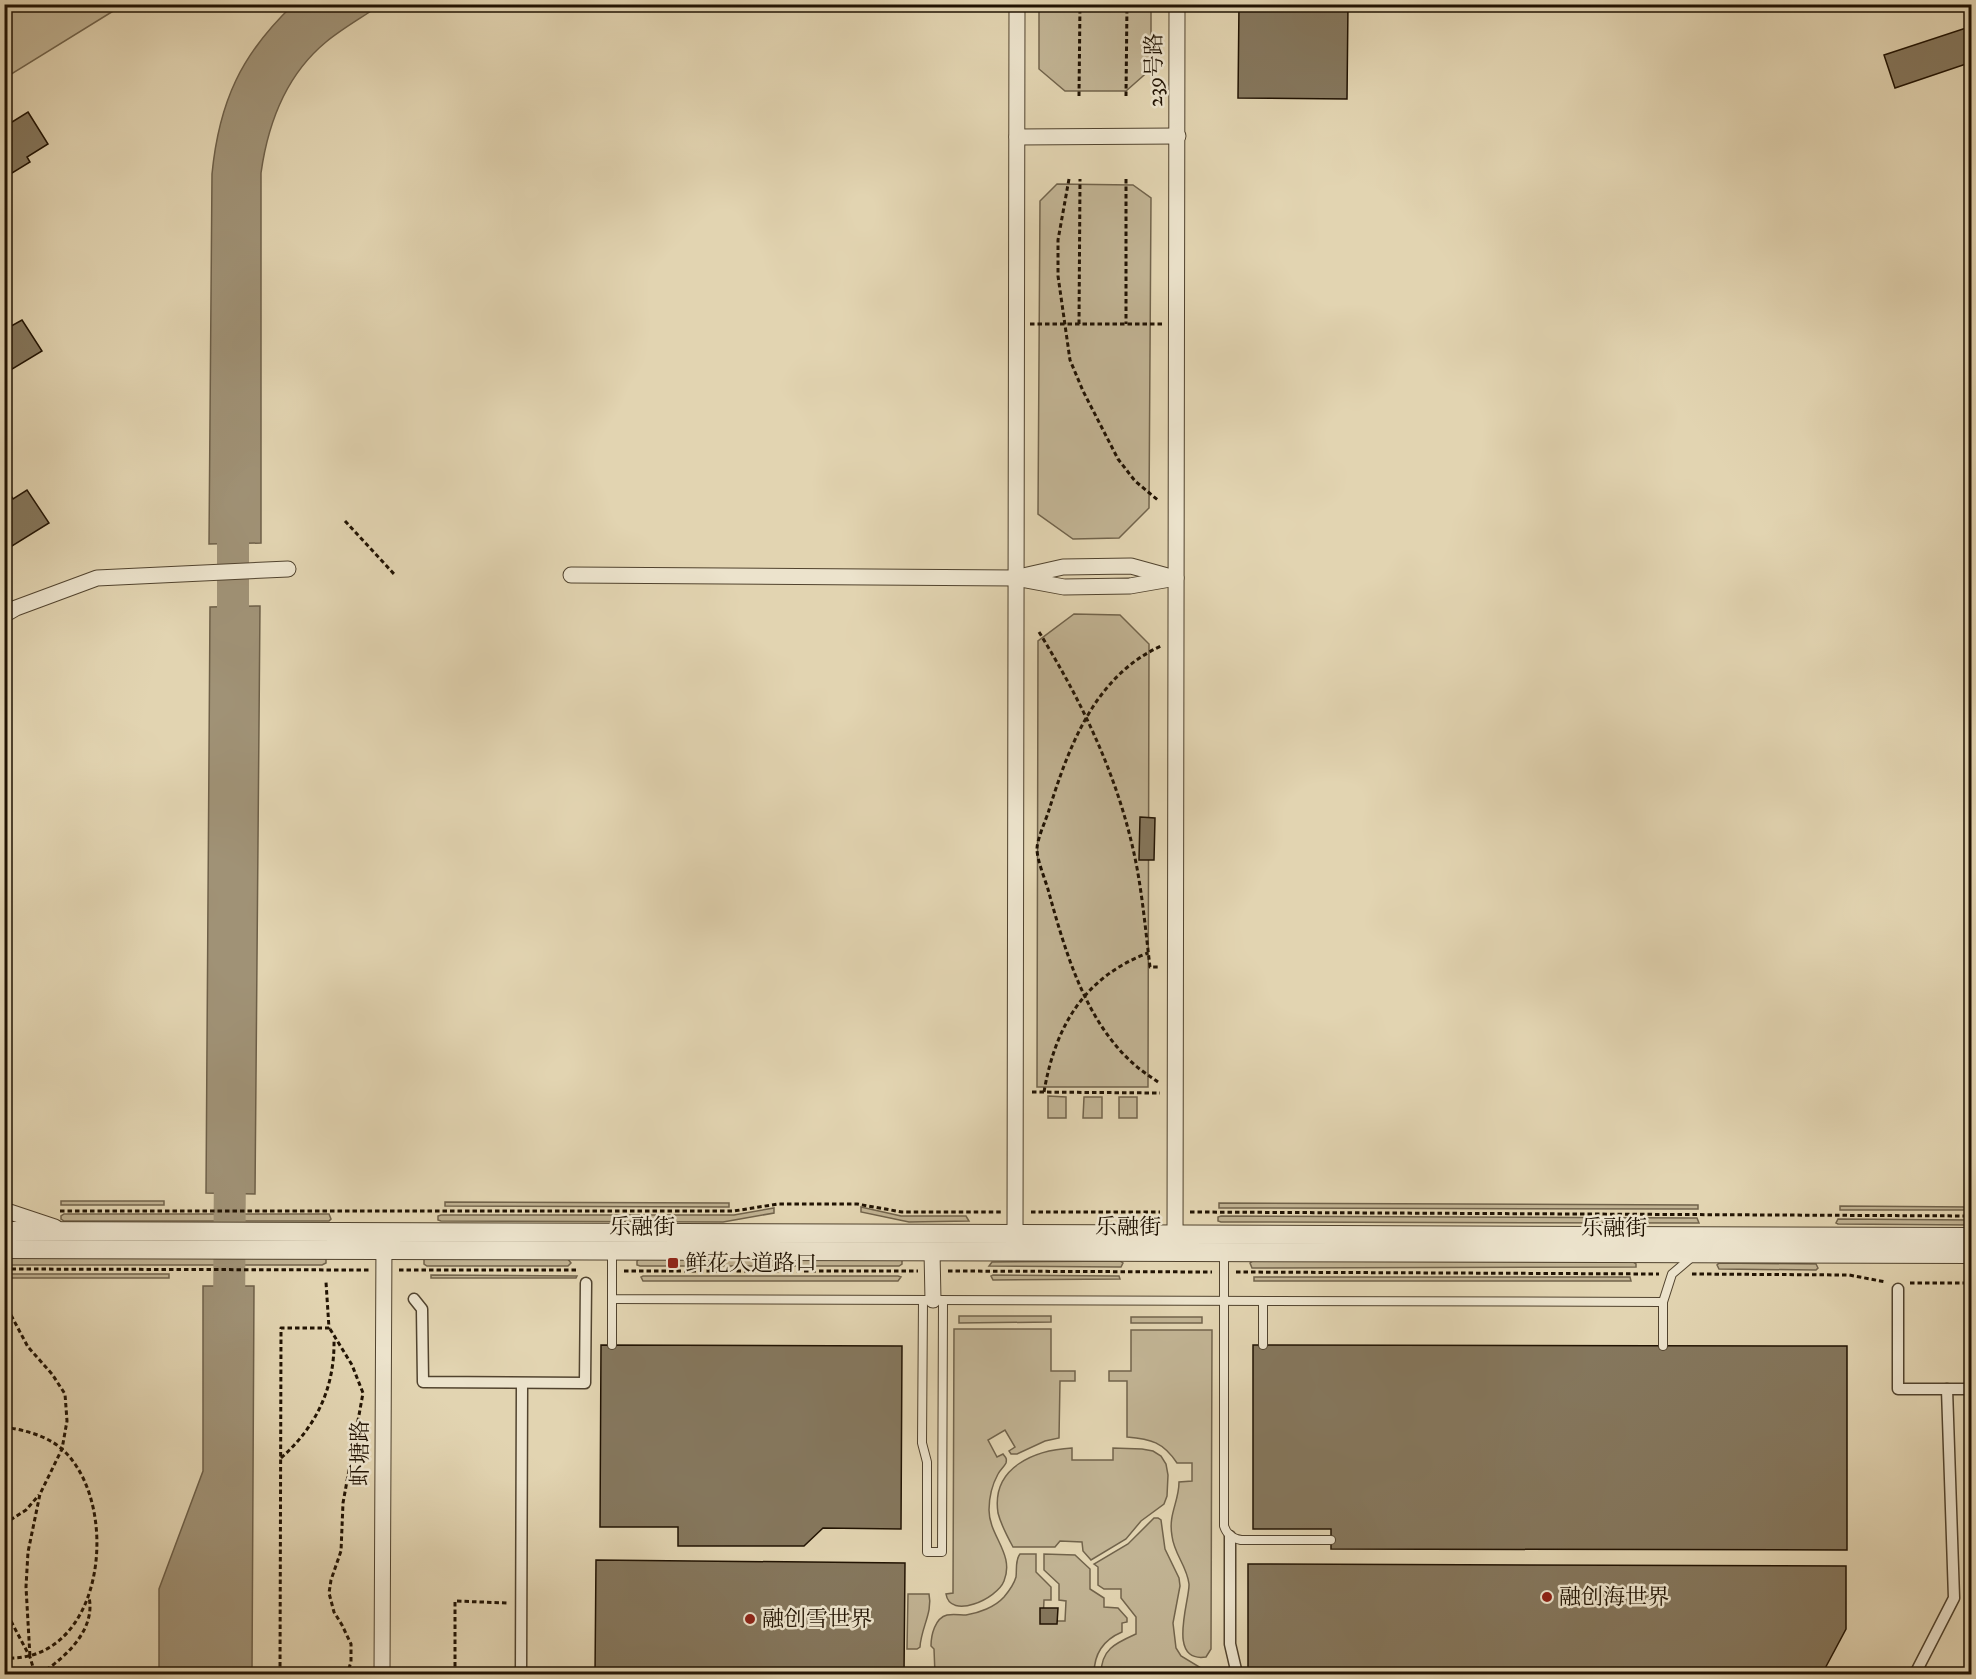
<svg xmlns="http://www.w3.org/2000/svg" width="1976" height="1679" viewBox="0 0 1976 1679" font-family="'IM FELL DW Pica','Noto Serif SC',serif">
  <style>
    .green { fill: #c1b393; stroke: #71634b; stroke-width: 1.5 }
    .water { fill: #a09276; stroke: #6d5f48; stroke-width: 1.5 }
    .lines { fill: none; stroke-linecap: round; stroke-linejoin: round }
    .river { stroke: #a09276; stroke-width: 32 }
    .building { fill: #85775d; stroke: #211303; stroke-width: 1.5 }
    .service-casing { stroke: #51432e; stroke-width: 10 }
    .pedestrian-casing { stroke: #51432e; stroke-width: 13 }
    .minor-casing { stroke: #51432e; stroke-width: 17 }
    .tertiary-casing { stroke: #51432e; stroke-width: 20 }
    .path { stroke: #211303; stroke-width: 3; stroke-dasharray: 4.5 3; stroke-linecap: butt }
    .service { stroke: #ece3cc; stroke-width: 8 }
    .pedestrian { stroke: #ece3cc; stroke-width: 10 }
    .minor { stroke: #ece3cc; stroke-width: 15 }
    .tertiary { stroke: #ece3cc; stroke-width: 18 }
    .poi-dot { fill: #8f2418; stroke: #ece3cc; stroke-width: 2 }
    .labels { text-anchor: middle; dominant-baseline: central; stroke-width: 5; stroke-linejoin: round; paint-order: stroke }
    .street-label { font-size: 22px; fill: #211303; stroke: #ece3cc }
    .poi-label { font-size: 22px; fill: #211303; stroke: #ece3cc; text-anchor: start }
  </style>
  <rect width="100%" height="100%" fill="#e2d4b1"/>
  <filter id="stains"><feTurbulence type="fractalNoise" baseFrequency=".00333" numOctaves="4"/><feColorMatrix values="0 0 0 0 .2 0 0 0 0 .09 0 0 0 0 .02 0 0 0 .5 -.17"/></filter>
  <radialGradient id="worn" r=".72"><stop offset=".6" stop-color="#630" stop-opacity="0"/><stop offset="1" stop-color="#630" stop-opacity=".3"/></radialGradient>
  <g class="green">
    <polygon points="5,4 123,4 123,5 5,78"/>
    <polygon points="1039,5 1151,5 1151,69 1126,91 1065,91 1039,69"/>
    <polygon points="1057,184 1133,185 1151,198 1149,508 1119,538 1073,539 1038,514 1040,201"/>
    <polygon points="1074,614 1120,615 1149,644 1148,1087 1037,1087 1038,641"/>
    <polygon points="1048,1096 1066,1097 1066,1118 1048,1118"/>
    <polygon points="1084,1097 1102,1097 1102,1118 1083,1118"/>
    <rect x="1119" y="1097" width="18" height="21"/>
    <rect x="61" y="1201" width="103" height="4"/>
    <polygon points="445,1202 729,1203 729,1207 445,1206"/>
    <polygon points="1219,1203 1698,1205 1698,1209 1219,1208"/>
    <polygon points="1840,1206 1971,1207 1972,1210 1840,1210"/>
    <polygon points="861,1207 901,1216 966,1216 969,1221 909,1222 861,1212"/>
    <polygon points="774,1208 774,1213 723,1222 441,1221 438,1220 438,1216 441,1215 734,1215"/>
    <polygon points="64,1214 329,1214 331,1219 329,1221 64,1221 61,1219 61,1216"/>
    <polygon points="1221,1216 1697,1218 1699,1223 1221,1222 1218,1221 1218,1217"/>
    <polygon points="1838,1219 1971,1220 1972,1225 1838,1224 1836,1223"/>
    <polygon points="4,1258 322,1258 326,1259 326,1263 322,1265 5,1265"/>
    <polygon points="427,1258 567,1258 571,1263 568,1266 427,1266 424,1264 424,1260"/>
    <polygon points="640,1258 899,1259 902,1261 902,1264 899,1266 640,1266 637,1265 637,1261"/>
    <polygon points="1120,1261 1123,1263 1121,1267 989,1266 992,1262"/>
    <polygon points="1253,1261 1633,1262 1636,1264 1636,1267 1252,1268 1250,1263"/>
    <polygon points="1719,1263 1816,1264 1818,1268 1816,1270 1719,1269 1717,1265"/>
    <polygon points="6,1274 169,1274 169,1278 7,1278"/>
    <polygon points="431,1275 577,1276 576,1278 431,1278"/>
    <polygon points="993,1275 1119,1276 1120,1279 993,1280 991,1276"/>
    <polygon points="643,1276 898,1276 901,1277 898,1281 643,1281 641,1277"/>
    <polygon points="1254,1277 1630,1277 1631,1281 1254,1281"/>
    <polygon points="959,1316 1051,1316 1051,1322 959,1323"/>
    <rect x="1131" y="1317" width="71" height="6"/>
    <path d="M954 1329H1051V1371H1075V1381H1060L1059 1438 1045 1441 1017 1454H1011L1009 1451 1015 1447 1005 1430 988 1440 997 1457 1003 1454C1006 1458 1007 1458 1006 1463 1004 1467 1000 1470 998 1474 992 1485 989 1498 989 1510 989 1536 1015 1554 1004 1581 997 1599 950 1620 946 1594L953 1593Z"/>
    <path d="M1131 1330H1212L1211 1649 1206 1657C1166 1663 1190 1600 1189 1584 1187 1566 1174 1554 1172 1536 1168 1514 1179 1502 1179 1482L1192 1481V1463H1177C1163 1442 1151 1439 1127 1437V1381H1109V1371H1131Z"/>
    <path d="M1072 1448V1460H1113V1448L1142 1449 1153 1451 1161 1456 1166 1464 1168 1475 1167 1496 1164 1504 1141 1521 1126 1539 1091 1560 1083 1551 1082 1542 1060 1541 1055 1547H1013C1007 1536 1001 1525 998 1513 991 1467 1035 1450 1072 1448Z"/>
    <path d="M1154 1518H1158L1161 1520 1165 1549 1179 1578 1180 1586 1173 1623 1176 1648 1181 1656 1211 1674H1101C1101 1649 1116 1643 1136 1634V1617L1121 1598V1589H1104L1098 1585V1567L1094 1564 1128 1544Z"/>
    <path d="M1020 1554H1036V1572L1051 1587V1600H1044L1043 1621H1065L1066 1601 1059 1600V1584L1044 1570V1554L1075 1555 1090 1569V1589L1104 1598V1607L1118 1608 1127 1618V1622L1122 1623V1632C1103 1640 1094 1654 1094 1674H935L934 1649 931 1646C931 1635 935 1618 947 1615 953 1614 960 1615 966 1615 979 1613 995 1607 1004 1597 1009 1591 1014 1584 1016 1577 1017 1569 1015 1560 1020 1554Z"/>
    <path d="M908 1594H929C933 1612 921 1628 920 1647L917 1649H907Z"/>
  </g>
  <g class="water">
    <path d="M294 4 380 5C363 17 343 28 326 42 286 75 268 123 261 173V543L209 544 212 174C219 102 241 54 294 4Z"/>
    <polygon points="260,606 255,1194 206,1193 210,607"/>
    <polygon points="203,1286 254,1286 252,1674 159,1674 159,1589 203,1471"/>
  </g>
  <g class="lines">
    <g class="river">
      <polyline points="233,650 233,501"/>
      <polyline points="229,1328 230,1152"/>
    </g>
  </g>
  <g class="building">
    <polygon points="1239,4 1348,4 1347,99 1238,98"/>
    <polygon points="1972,26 1972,62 1895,88 1884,55"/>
    <polygon points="28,112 48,144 27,157 30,162 4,178 4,127"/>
    <polygon points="22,320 42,351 4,374 4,330"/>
    <polygon points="7,489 13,499 27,490 49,523 4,551 4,491"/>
    <polygon points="1140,817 1155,818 1154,860 1139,860"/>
    <polygon points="601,1345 902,1346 901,1529 823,1528 804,1546 678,1546 678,1527 600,1527"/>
    <polygon points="1253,1345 1847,1346 1847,1550 1331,1549 1331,1529 1253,1529"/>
    <polygon points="596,1560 905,1563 904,1674 595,1674"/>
    <polygon points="1248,1564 1846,1566 1846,1629 1822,1674 1248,1674"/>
    <polygon points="1040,1608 1058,1608 1057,1624 1040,1624"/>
  </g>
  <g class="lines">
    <g class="service-casing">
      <g id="service">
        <polyline points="612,1252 612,1299 1663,1302 1672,1274 1692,1257"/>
        <path d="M1224 1253V1526C1227 1535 1232 1538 1241 1540H1331"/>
        <polyline points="612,1299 612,1345"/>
        <polyline points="923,1300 922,1443 927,1462 927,1552 942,1552 943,1300"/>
        <polyline points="1263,1301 1263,1345"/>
        <polyline points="1663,1346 1663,1302"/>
      </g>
    </g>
    <g class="pedestrian-casing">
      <g id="pedestrian">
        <polyline points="1898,1289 1898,1389 1972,1389"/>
        <polyline points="414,1299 422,1309 423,1382 585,1383 586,1283"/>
        <polyline points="1230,1536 1230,1644 1237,1674"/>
        <polyline points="521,1674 522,1384"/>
        <polyline points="1915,1674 1954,1598 1947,1389"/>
      </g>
    </g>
    <g class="minor-casing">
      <g id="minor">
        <polyline points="1017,137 1178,136"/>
        <polyline points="571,575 1015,578 1064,587 1130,586 1176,578"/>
        <polyline points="1023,576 1063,567 1131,566 1171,577"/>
        <polyline points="4,615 16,608 97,578 288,569"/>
        <polyline points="4,1210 55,1227"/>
        <polyline points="1015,1243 1017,4"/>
        <polyline points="1175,1246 1177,4"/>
        <polyline points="932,1251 933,1300"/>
        <polyline points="382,1674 384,1240"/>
      </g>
    </g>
    <g class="tertiary-casing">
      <g id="tertiary">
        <polyline points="4,1231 1972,1237"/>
        <polyline points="4,1249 1972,1254"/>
      </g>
    </g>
    <g class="path">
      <polyline points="1079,96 1080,4"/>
      <polyline points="1126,96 1127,4"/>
      <polyline points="1069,179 1058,240 1058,276 1070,360 1083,391 1118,459 1135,481 1159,501"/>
      <polyline points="1126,179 1126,324"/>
      <polyline points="1030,324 1162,324"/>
      <polyline points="1079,324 1080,179"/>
      <polyline points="345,521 394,574"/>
      <path d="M1039 632C1084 705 1121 783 1137 868 1143 901 1146 934 1150 967H1160"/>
      <path d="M1158 1082C1151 1077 1143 1072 1136 1066 1086 1023 1066 954 1049 893 1046 881 1037 861 1037 849 1037 839 1046 820 1049 810 1069 746 1095 676 1161 646"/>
      <polyline points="1032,1092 1160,1093"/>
      <path d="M1044 1092C1055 1027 1084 977 1148 953"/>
      <polyline points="60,1211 734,1211 778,1204 857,1204 902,1212 1001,1212"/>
      <polyline points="1031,1212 1160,1212"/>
      <polyline points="1190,1212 1972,1216"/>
      <polyline points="4,1269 369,1270"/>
      <polyline points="399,1270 579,1270"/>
      <polyline points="624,1271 918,1271"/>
      <polyline points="948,1271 1212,1272"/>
      <polyline points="1236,1272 1659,1274"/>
      <polyline points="1692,1274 1849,1275 1886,1282"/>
      <polyline points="1910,1283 1972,1283"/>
      <polyline points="4,1302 28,1347 52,1374 65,1394 67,1421 62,1449 40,1494 28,1552 26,1587 30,1657"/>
      <polyline points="330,1329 352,1365 363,1393 343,1503 341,1551 331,1580 329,1593 334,1612 342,1625 351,1644 351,1662 347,1674"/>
      <path d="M4 1427C26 1430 52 1437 67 1454 121 1512 103 1664 4 1658"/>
      <path d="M281 1458C317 1426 335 1387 334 1339"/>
      <polyline points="4,1524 26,1510 39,1495"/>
      <polyline points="4,1608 30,1657 35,1674"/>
      <path d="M40 1674C65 1658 96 1630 89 1597"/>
      <polyline points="280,1674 281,1328 329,1328 326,1282"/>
      <polyline points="455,1674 455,1601 508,1603"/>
    </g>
    <use href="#service" class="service"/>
    <use href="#pedestrian" class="pedestrian"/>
    <use href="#minor" class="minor"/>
    <use href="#tertiary" class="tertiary"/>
  </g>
  <g class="poi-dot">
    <rect x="667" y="1257" width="12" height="12" rx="3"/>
    <circle cx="1547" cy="1597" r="6"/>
    <circle cx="750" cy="1619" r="6"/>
  </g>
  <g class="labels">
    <g class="street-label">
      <text transform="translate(1155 70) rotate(-91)">239号路</text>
      <text x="642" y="1227">乐融街</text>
      <text x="1128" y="1227">乐融街</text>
      <text x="1614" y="1228">乐融街</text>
      <text transform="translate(360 1453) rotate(-90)">虾塘路</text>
    </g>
    <g class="poi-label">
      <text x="685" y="1263">鲜花大道路口</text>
      <text x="1559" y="1597">融创海世界</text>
      <text x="762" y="1619">融创雪世界</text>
    </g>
  </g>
  <rect width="1976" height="1679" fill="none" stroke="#e2d4b1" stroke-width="24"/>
  <rect x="6" y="6" width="1964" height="1667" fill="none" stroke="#211303" stroke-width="3"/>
  <rect x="12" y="12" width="1952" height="1655" fill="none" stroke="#211303" stroke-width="1.5"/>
  <rect width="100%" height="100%" filter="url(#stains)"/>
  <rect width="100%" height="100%" fill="url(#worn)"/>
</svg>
